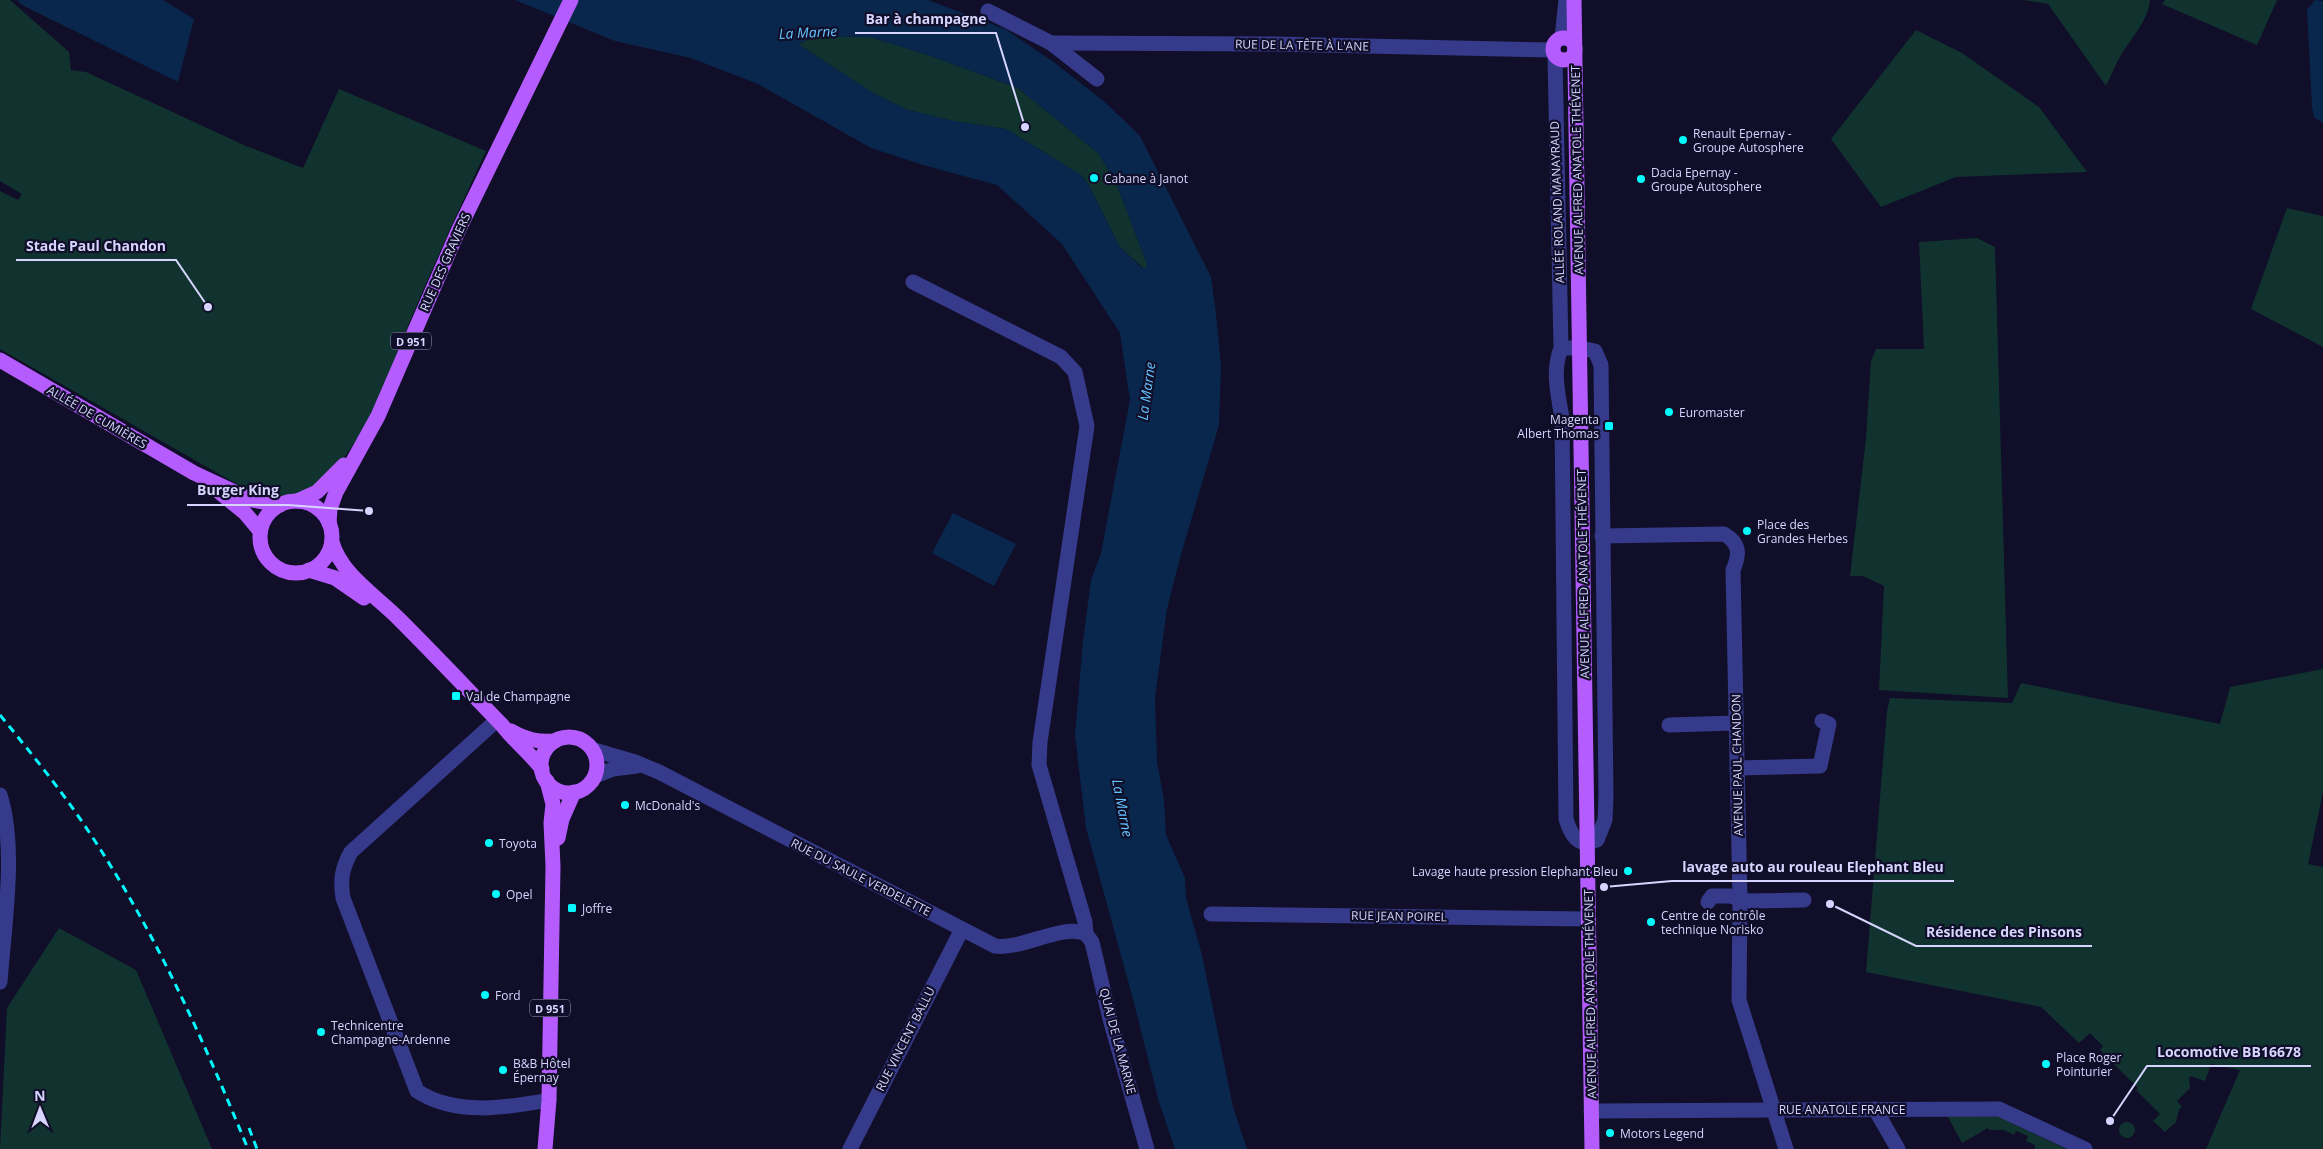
<svg xmlns="http://www.w3.org/2000/svg" width="2323" height="1149" viewBox="0 0 2323 1149" font-family="'Open Sans',sans-serif">
  <style>
    .green { fill: #11332f }
    .water { fill: #09274d; fill-rule: evenodd }
    .lines { fill: none; stroke-linecap: round; stroke-linejoin: round }
    .minor { stroke: #363a8a; stroke-width: 15 }
    .major { stroke: #b55cff; stroke-width: 15 }
    .rail { stroke: #01fbff; stroke-width: 3; stroke-dasharray: 8 6; stroke-linecap: butt }
    .poi-dot { fill: #01fbff; stroke: #100e28; stroke-width: 2 }
    .labels { text-anchor: middle; dominant-baseline: central; stroke-width: 4.5; stroke-linejoin: round; paint-order: stroke }
    .shield { fill: #100e28; stroke: #9b99be; stroke-width: 1 }
    .shield-label { font-size: 11px; font-weight: bold; fill: #d7d5ff }
    .street-label { font-size: 12px; fill: #d7d5ff; stroke: #100e28 }
    .poi-label { font-size: 12px; fill: #d7d5ff; stroke: #100e28; text-anchor: start }
    .water-label { font-size: 14px; font-style: italic; fill: #63c4ff; stroke: #100e28 }
    .leader { fill: none; stroke: #d7d5ff; stroke-width: 2 }
    .callout-dot { fill: #d7d5ff; stroke: #100e28; stroke-width: 2 }
    .callout-label { font-size: 14px; text-anchor: middle; font-weight: bold; fill: #d7d5ff; stroke: #100e28; stroke-width: 4.5; stroke-linejoin: round; paint-order: stroke }
  </style>
  <rect width="100%" height="100%" fill="#100e28"/>
  <g class="green">
    <path d="M0 0H10L69 52 71 70 86 72 246 146 303 168 339 89 486 151C460 207 434 264 410 321 390 370 372 426 337 466 317 489 286 505 256 495L0 349V191L18 200 22 194 0 181Z"/>
    <path d="M2024 0H2150C2148 21 2132 37 2121 55 2115 65 2111 76 2106 86L2048 4Z"/>
    <polygon points="2165,0 2277,0 2257,45 2162,4"/>
    <polygon points="1916,30 1962,53 2039,107 2087,172 1956,177 1881,207 1831,139"/>
    <polygon points="817,36 870,37 928,55 1018,88 1099,154 1117,185 1147,264 1146,268 1143,268 1119,246 1088,184 1081,175 1006,129 954,121 908,110 873,93 798,44"/>
    <polygon points="2287,208 2323,216 2323,347 2251,309"/>
    <polygon points="1977,238 1995,247 2008,698 1879,690 1884,586 1863,576 1850,576 1866,438 1871,361 1876,349 1924,349 1919,242"/>
    <polygon points="2323,669 2323,792 2308,864 2323,867 2323,1149 2206,1149 2240,1070 2211,1064 2205,1081 2191,1076 2189,1078 2190,1088 2177,1101 2182,1107 2179,1110 2176,1122 2165,1132 2153,1121 2160,1114 2136,1090 2138,1088 2100,1050 2103,1046 2090,1033 2079,1043 2041,1007 1866,972 1887,711 1890,698 2012,703 2021,683 2220,724 2230,687"/>
    <polygon points="59,928 136,970 212,1149 0,1149 7,1008"/>
    <polygon points="1947,1115 1999,1117 2066,1149 2035,1149 2035,1145 2026,1141 2028,1136 2016,1131 2014,1135 2004,1130 1989,1130 1988,1128 1962,1143"/>
    <circle cx="2127" cy="1130" r="8"/>
  </g>
  <g class="water">
    <polygon points="17,0 163,0 194,19 178,82 22,5"/>
    <path d="M515 0H928L1005 29 1055 63 1106 103 1140 136 1211 277 1216 314 1221 366 1219 425 1180 558 1167 609 1155 697 1157 762 1164 800 1166 835 1185 878 1186 898 1202 955 1233 1107 1247 1149H1175L1159 1102 1133 999 1086 828 1075 735 1083 641 1091 580 1101 553 1130 400 1120 333 1062 244 997 185 923 165 871 148 758 84 691 58 615 41ZM817 36 870 37 928 55 1018 88 1099 154 1117 185 1147 264 1146 268H1142L1119 246 1088 184 1081 175 1006 129 954 121 908 110 873 93 798 44Z"/>
    <polygon points="2315,0 2323,1 2323,123 2314,117 2312,107 2307,10"/>
    <polygon points="953,513 1016,544 994,586 932,553"/>
  </g>
  <g class="lines">
    <g class="minor">
      <polyline points="988,11 1051,43 1097,79"/>
      <polyline points="1562,38 1566,0"/>
      <polyline points="1051,43 1273,44 1553,50"/>
      <path d="M1555 56 1561 348C1552 371 1558 394 1562 418L1566 819C1571 835 1577 848 1597 840L1605 820 1606 797 1601 365 1595 351 1580 348H1561"/>
      <polyline points="913,282 1061,357 1075,372 1087,426 1040,742 1039,765 1085,922 1086,934"/>
      <path d="M1602 536 1724 534C1740 543 1740 554 1733 570L1740 900 1739 1000 1786 1149"/>
      <path d="M497 720 351 852C342 868 340 880 343 898L417 1091C455 1116 506 1108 549 1100"/>
      <polyline points="1669,725 1736,723"/>
      <path d="M594 750 635 762 659 772 995 946C1023 950 1062 923 1086 934"/>
      <polyline points="1737,768 1820,766 1829,724 1822,721"/>
      <polyline points="595,776 613,769 637,766"/>
      <path d="M0 795C17 848 4 926 0 982"/>
      <polyline points="1708,902 1712,896 1730,896 1749,901 1804,900"/>
      <polyline points="1211,914 1588,919"/>
      <polyline points="1086,934 1092,942 1110,1019 1147,1149"/>
      <polyline points="1875,1109 1898,1149"/>
      <polyline points="1591,1111 1999,1109 2085,1149"/>
      <polyline points="850,1149 962,929"/>
    </g>
    <g class="major">
      <polyline points="1574,0 1592,1149"/>
      <circle cx="1564" cy="49" r="11"/>
      <polyline points="0,360 194,473 252,500 280,505"/>
      <polyline points="218,491 245,513 260,531"/>
      <polyline points="297,501 317,492 344,465"/>
      <circle cx="296" cy="537" r="36"/>
      <polyline points="329,523 330,509 336,492 378,416 459,229 571,0"/>
      <path d="M332 542C342 576 377 596 401 621 435 655 468 690 502 725 514 741 530 753 542 769"/>
      <polyline points="309,570 335,578 364,598"/>
      <path d="M511 731C526 740 538 742 555 741"/>
      <circle cx="569" cy="765" r="28"/>
      <polyline points="558,838 562,819 574,792"/>
      <polyline points="545,1149 549,1100 553,866 551,823 553,804 547,781"/>
    </g>
    <g class="rail">
      <path d="M0 715C31 753 62 791 89 832 155 931 203 1039 248 1149"/>
      <polyline points="249,1128 257,1149"/>
    </g>
  </g>
  <g class="poi-dot">
    <circle cx="1683" cy="140" r="5"/>
    <circle cx="1094" cy="178" r="5"/>
    <circle cx="1641" cy="179" r="5"/>
    <circle cx="1669" cy="412" r="5"/>
    <rect x="1604" y="421" width="10" height="10" rx="2.5"/>
    <circle cx="1747" cy="531" r="5"/>
    <rect x="451" y="691" width="10" height="10" rx="2.5"/>
    <circle cx="625" cy="805" r="5"/>
    <circle cx="489" cy="843" r="5"/>
    <circle cx="1628" cy="871" r="5"/>
    <circle cx="496" cy="894" r="5"/>
    <rect x="567" y="903" width="10" height="10" rx="2.5"/>
    <circle cx="1651" cy="922" r="5"/>
    <circle cx="485" cy="995" r="5"/>
    <circle cx="321" cy="1032" r="5"/>
    <circle cx="2046" cy="1064" r="5"/>
    <circle cx="503" cy="1070" r="5"/>
    <circle cx="1610" cy="1133" r="5"/>
  </g>
  <g class="labels">
    <g class="shield">
      <rect x="391" y="332.5" width="40" height="17" rx="4"/>
      <rect x="530" y="999.5" width="40" height="17" rx="4"/>
    </g>
    <g class="shield-label">
      <text x="411" y="341">D 951</text>
      <text x="550" y="1008">D 951</text>
    </g>
    <g class="street-label">
      <text transform="translate(1302 45) rotate(1)">RUE DE LA TÊTE À L'ANE</text>
      <text transform="translate(1577 170) rotate(-91)">AVENUE ALFRED ANATOLE THÉVENET</text>
      <text transform="translate(1557 202) rotate(-92)">ALLÉE ROLAND MANAYRAUD</text>
      <text transform="translate(445 262) rotate(-66)">RUE DES GRAVIERS</text>
      <text transform="translate(97 417) rotate(30)">ALLÉE DE CUMIÈRES</text>
      <text transform="translate(1583 574) rotate(-91)">AVENUE ALFRED ANATOLE THÉVENET</text>
      <text transform="translate(1737 765) rotate(-91)">AVENUE PAUL CHANDON</text>
      <text transform="translate(861 877) rotate(27)">RUE DU SAULE VERDELETTE</text>
      <text transform="translate(1399 916) rotate(1)">RUE JEAN POIREL</text>
      <text transform="translate(1590 994) rotate(-91)">AVENUE ALFRED ANATOLE THÉVENET</text>
      <text transform="translate(905 1039) rotate(-63)">RUE VINCENT BALLU</text>
      <text transform="translate(1118 1041) rotate(75)">QUAI DE LA MARNE</text>
      <text x="1842" y="1109">RUE ANATOLE FRANCE</text>
    </g>
    <g class="poi-label">
      <text x="1693" y="133">Renault Epernay -<tspan x="1693" dy="14">Groupe Autosphere</tspan></text>
      <text x="1651" y="172">Dacia Epernay -<tspan x="1651" dy="14">Groupe Autosphere</tspan></text>
      <text x="1104" y="178">Cabane à Janot</text>
      <text x="1679" y="412">Euromaster</text>
      <text x="1599" y="419" text-anchor="end">Magenta<tspan x="1599" dy="14">Albert Thomas</tspan></text>
      <text x="1757" y="524">Place des<tspan x="1757" dy="14">Grandes Herbes</tspan></text>
      <text x="466" y="696">Val de Champagne</text>
      <text x="635" y="805">McDonald's</text>
      <text x="499" y="843">Toyota</text>
      <text x="1618" y="871" text-anchor="end">Lavage haute pression Elephant Bleu</text>
      <text x="506" y="894">Opel</text>
      <text x="582" y="908">Joffre</text>
      <text x="1661" y="915">Centre de contrôle<tspan x="1661" dy="14">technique Norisko</tspan></text>
      <text x="495" y="995">Ford</text>
      <text x="331" y="1025">Technicentre<tspan x="331" dy="14">Champagne-Ardenne</tspan></text>
      <text x="2056" y="1057">Place Roger<tspan x="2056" dy="14">Pointurier</tspan></text>
      <text x="513" y="1063">B&amp;B Hôtel<tspan x="513" dy="14">Épernay</tspan></text>
      <text x="1620" y="1133">Motors Legend</text>
    </g>
    <g class="water-label">
      <text transform="translate(808 32) rotate(-3)">La Marne</text>
      <text transform="translate(1146 391) rotate(-82)">La Marne</text>
      <text transform="translate(1123 808) rotate(79)">La Marne</text>
    </g>
  </g>
  <path class="leader" d="M1025 127L996 33H855M208 307L176 260H16M369 511L288 505H187M1604 887L1672 881H1954M1830 904L1916 946H2092M2110 1121L2147 1066H2311"/>
  <g class="callout-dot">
    <circle cx="1025" cy="127" r="5"/>
    <circle cx="208" cy="307" r="5"/>
    <circle cx="369" cy="511" r="5"/>
    <circle cx="1604" cy="887" r="5"/>
    <circle cx="1830" cy="904" r="5"/>
    <circle cx="2110" cy="1121" r="5"/>
  </g>
  <g class="callout-label">
    <text x="926" y="24">Bar à champagne</text>
    <text x="96" y="251">Stade Paul Chandon</text>
    <text x="238" y="495">Burger King</text>
    <text x="1813" y="872">lavage auto au rouleau Elephant Bleu</text>
    <text x="2004" y="937">Résidence des Pinsons</text>
    <text x="2229" y="1057">Locomotive BB16678</text>
  </g>
  <g transform="translate(40 1109) rotate(359)" stroke="#100e28" stroke-width="4" paint-order="stroke">
  <path d="M0-4L9 19L0 12L-9 19Z" fill="#d7d5ff"/>
  <text y="-8" font-size="14" font-weight="bold" text-anchor="middle" fill="#d7d5ff">N</text>
  </g>
</svg>
